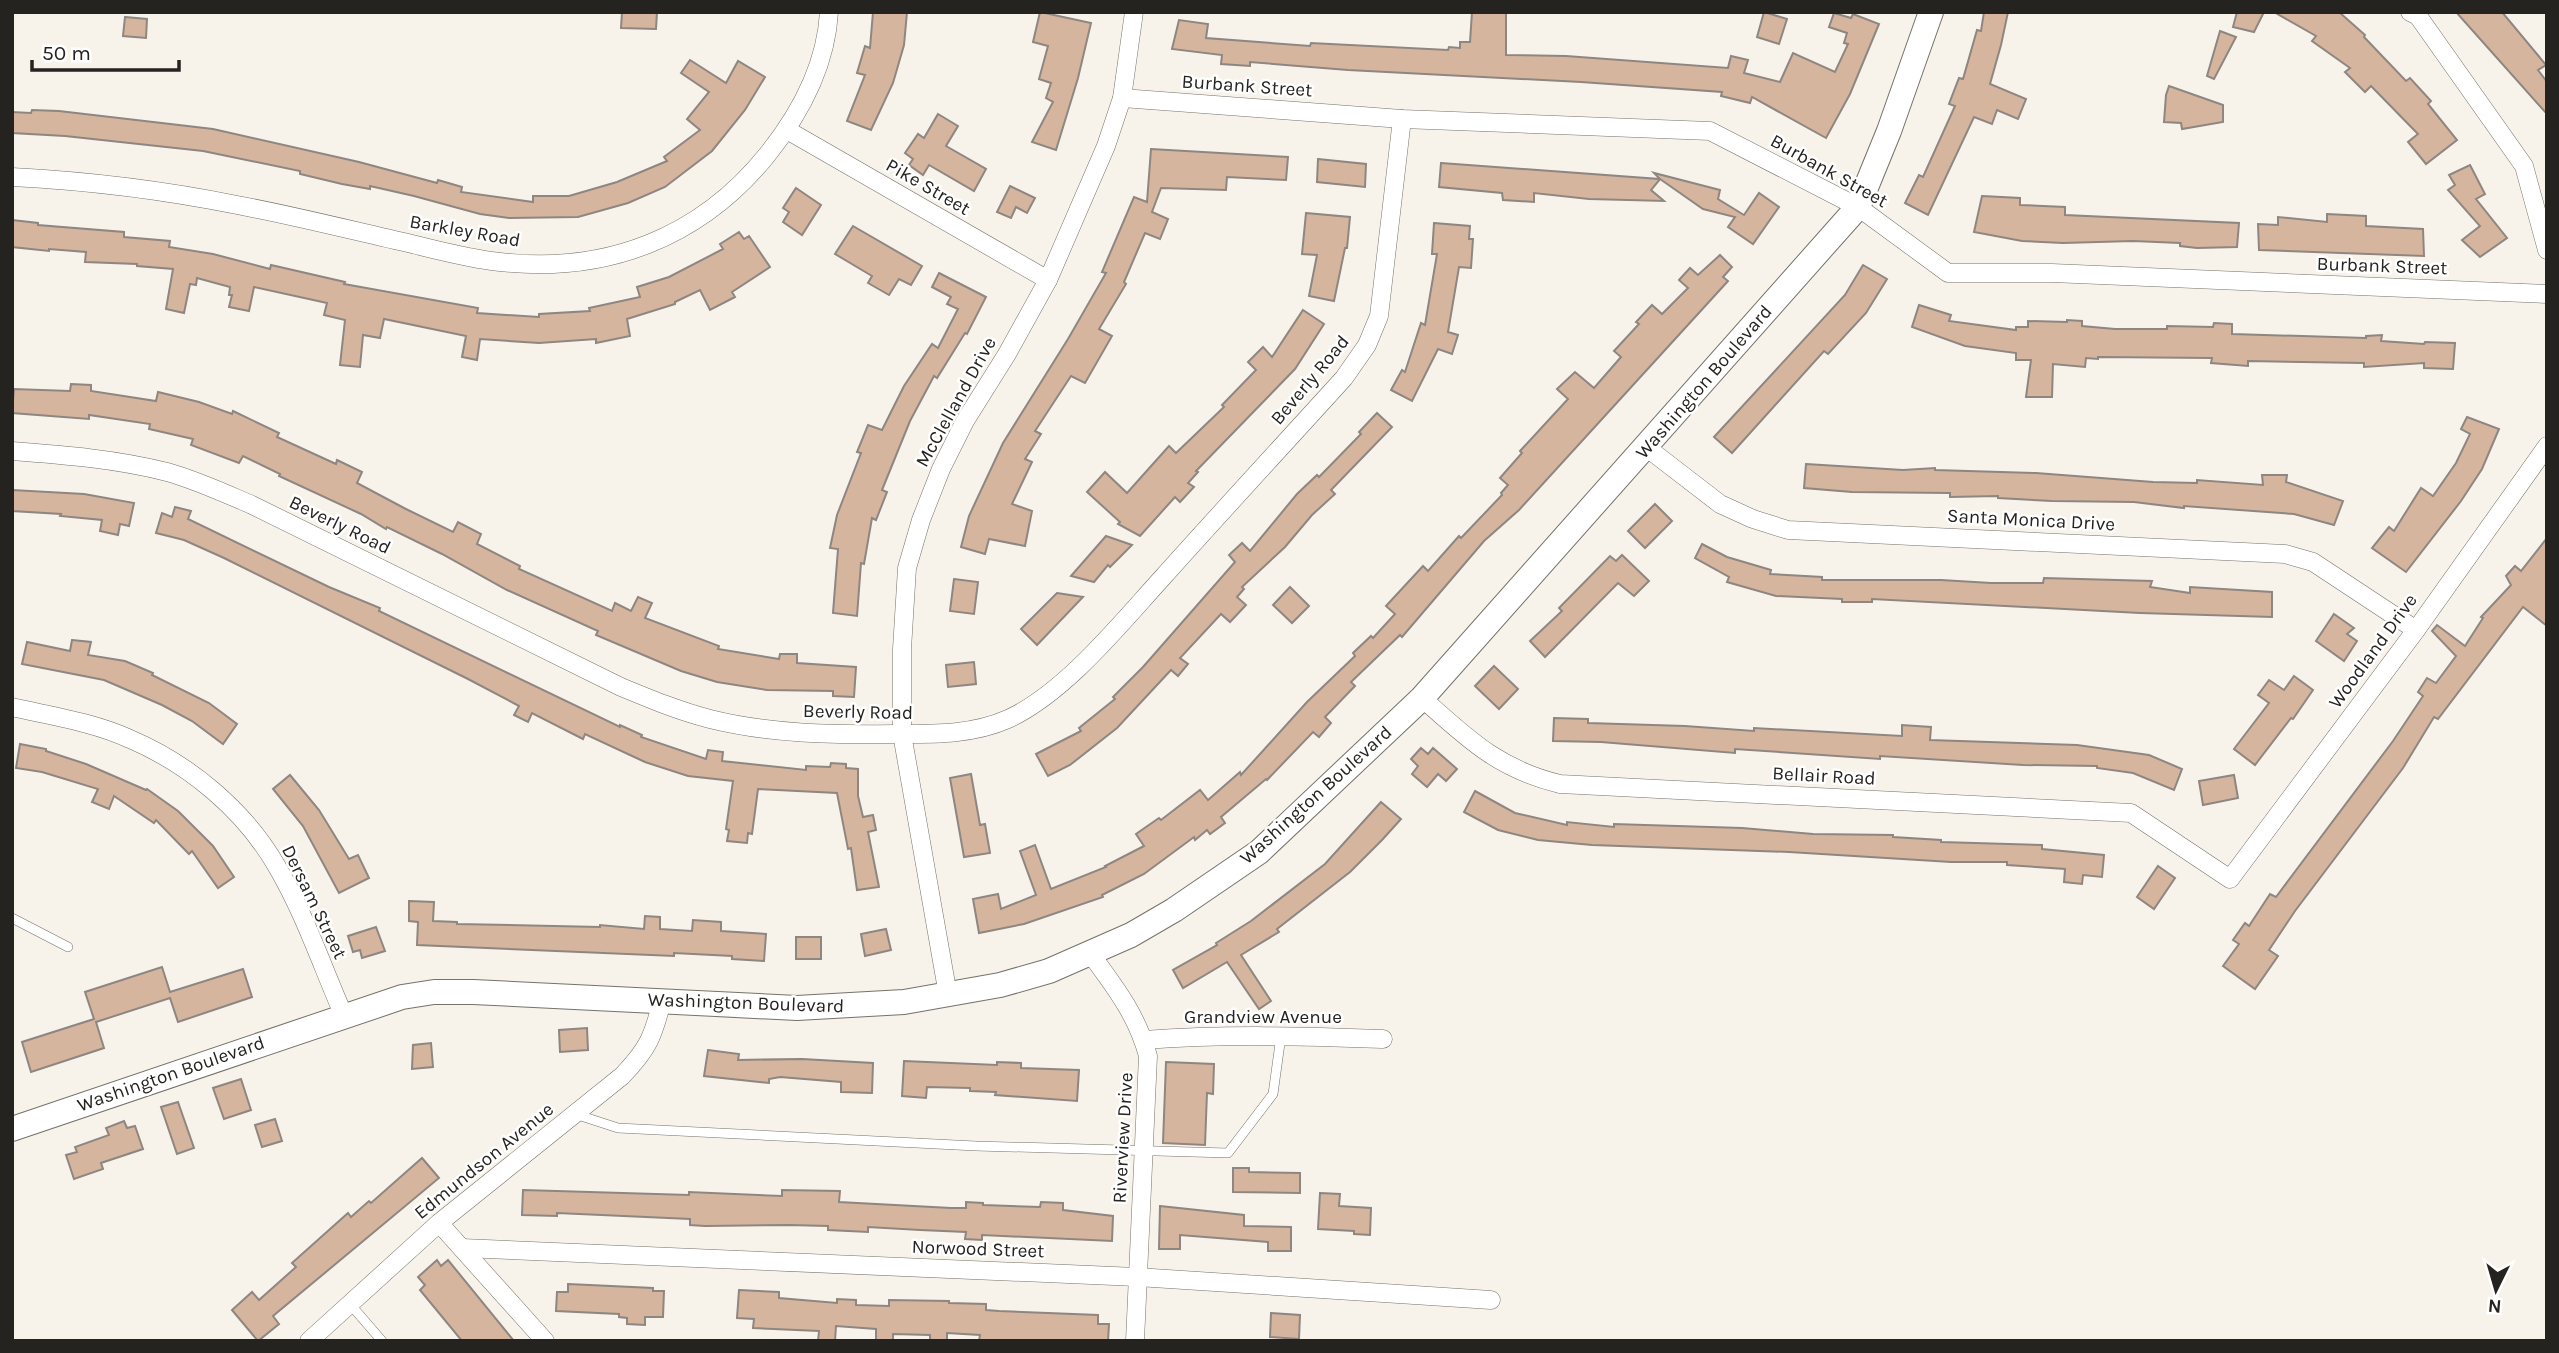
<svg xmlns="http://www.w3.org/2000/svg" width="2559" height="1353" viewBox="0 0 2559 1353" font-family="Karla,sans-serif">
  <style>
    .building { fill: #d6b59f; stroke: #8e8681; stroke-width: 2 }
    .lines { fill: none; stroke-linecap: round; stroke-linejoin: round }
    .lane-casing { stroke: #75726a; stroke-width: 10 }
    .street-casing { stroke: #75726a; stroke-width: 19 }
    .secondary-casing { stroke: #75726a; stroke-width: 26 }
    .lane { stroke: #fff; stroke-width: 9 }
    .street { stroke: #fff; stroke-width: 18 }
    .secondary { stroke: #fff; stroke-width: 24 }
    .labels { text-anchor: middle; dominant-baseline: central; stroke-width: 5; stroke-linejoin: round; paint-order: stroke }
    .street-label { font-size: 19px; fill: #242320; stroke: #fff }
  </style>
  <rect width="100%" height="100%" fill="#f7f3ea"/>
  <g class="building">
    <polygon points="622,12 657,12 656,29 621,28"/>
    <polygon points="873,12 907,12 904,45 893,83 871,130 847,121 865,75 857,73 865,46 870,48"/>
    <polygon points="1040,12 1091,23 1078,78 1056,150 1032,142 1053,102 1046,98 1051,83 1039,79 1048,46 1033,42"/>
    <polygon points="1472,12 1506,12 1506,55 1566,56 1728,68 1731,56 1748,60 1744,73 1780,82 1793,53 1835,72 1848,44 1844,43 1847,33 1829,27 1834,13 1851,18 1853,14 1879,24 1850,94 1826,138 1752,97 1750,103 1721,96 1722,92 1581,82 1348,70 1250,62 1250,66 1221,64 1222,55 1172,49 1179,20 1208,24 1206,38 1310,46 1311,43 1448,50 1449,47 1460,48 1460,42 1470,42"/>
    <polygon points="1764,12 1787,19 1779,44 1757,37"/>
    <polygon points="1984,12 2008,12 2001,45 1990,84 2026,99 2018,119 1997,110 1992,124 1974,117 1928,215 1905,203 1919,175 1923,177 1955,106 1949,104 1959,78 1963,79 1977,30 1981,31"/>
    <polygon points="2237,12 2264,12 2254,32 2233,27"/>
    <polygon points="2274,12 2339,12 2365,35 2364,37 2406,81 2410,78 2431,101 2428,104 2457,140 2426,164 2408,142 2418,134 2371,86 2365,92 2345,72 2350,68 2312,41 2316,36"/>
    <polygon points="2456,12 2502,12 2546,65 2538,70 2547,82 2547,114"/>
    <polygon points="125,17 147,19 146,38 123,36"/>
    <polygon points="2220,31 2236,37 2214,79 2207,76"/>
    <polygon points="690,60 726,83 738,61 765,77 745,110 712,151 665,187 628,203 578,217 509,218 480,214 414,196 370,186 370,189 342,184 300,174 300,171 203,151 65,136 12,133 12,112 31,113 32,110 59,111 213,129 359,162 437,183 438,180 462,187 461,192 533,202 533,196 569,196 617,182 667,161 664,157 700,130 687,119 709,92 681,73"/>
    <polygon points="2169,86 2223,105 2223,122 2182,129 2181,123 2164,122 2166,95"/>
    <polygon points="938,114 958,126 946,146 986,169 974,191 929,165 923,175 909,165 913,159 905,153 918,134 924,138"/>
    <polygon points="1151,149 1288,157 1286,180 1227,177 1226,190 1161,188 1152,212 1168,219 1160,239 1145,233 1124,282 1126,284 1099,329 1112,336 1085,383 1071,376 1035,431 1041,434 1025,459 1032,462 1012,504 1032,511 1025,546 989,539 985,554 961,547 969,516 1003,443 1068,339 1106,273 1102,272 1134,197 1147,202"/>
    <polygon points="1318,159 1366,164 1365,187 1317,182"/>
    <polygon points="1441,163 1660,179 1654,173 1720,190 1718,199 1744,215 1759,193 1779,207 1753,244 1728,227 1735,217 1703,209 1660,179 1651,190 1664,201 1589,199 1534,193 1534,202 1503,200 1502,193 1439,187"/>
    <polygon points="2470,165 2485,194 2476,199 2507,238 2480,257 2462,240 2480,226 2448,190 2455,185 2449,175"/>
    <polygon points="1010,186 1035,198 1027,213 1016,207 1011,218 997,212"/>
    <polygon points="796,188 821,205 802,235 783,222 789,212 783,208"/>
    <polygon points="1982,196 2020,198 2020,205 2065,207 2065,215 2239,223 2237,247 2197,248 2180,246 2180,243 2133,241 2063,243 2022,241 1974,232"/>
    <polygon points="1306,213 1350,217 1347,248 1345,248 1334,301 1309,296 1317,255 1302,254"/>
    <polygon points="2327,214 2366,216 2366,226 2423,229 2424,256 2259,250 2258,224 2278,225 2278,217 2327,222"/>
    <polygon points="12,220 38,223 38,225 124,232 124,237 170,241 169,247 213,254 270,269 271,265 345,282 344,284 478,308 477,313 539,317 539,314 590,311 589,308 640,297 637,287 669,277 723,249 720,244 739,232 744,239 749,236 770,267 732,292 735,297 710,310 700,290 675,302 675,304 627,319 630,336 596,343 596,339 539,343 480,339 477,360 462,357 466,336 384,319 380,338 363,335 360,367 340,365 345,320 324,315 327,303 254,287 249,311 229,307 232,295 229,295 230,287 197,278 196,285 190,284 184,313 166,309 173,269 137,266 137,264 85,262 86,252 49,249 49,251 12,247"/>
    <polygon points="1434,223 1470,226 1469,239 1473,239 1471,268 1459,267 1448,332 1458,335 1452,354 1438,349 1412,401 1391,390 1402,370 1405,372 1421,323 1425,325 1437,254 1432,254"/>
    <polygon points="853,226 922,266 911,285 899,279 889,295 868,283 872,276 835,254"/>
    <polygon points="1720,255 1732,267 1723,277 1728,281 1519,510 1484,541 1402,637 1400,635 1351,682 1355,686 1325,717 1331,723 1319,737 1313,732 1267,780 1266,779 1221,817 1225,823 1210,834 1207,830 1195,840 1194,837 1144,874 1102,895 1103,897 1024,924 979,933 973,899 998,894 1001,909 1036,895 1020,851 1035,845 1051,889 1106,867 1105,866 1144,846 1136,834 1159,818 1161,820 1200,790 1208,800 1240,772 1241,775 1307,702 1355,656 1353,653 1371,636 1373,638 1395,614 1386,606 1423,566 1428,571 1459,536 1461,538 1502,495 1501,493 1508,485 1500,478 1522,453 1520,451 1568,399 1557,389 1575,372 1594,388 1621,357 1614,351 1639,324 1636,322 1652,305 1662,314 1688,288 1679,280 1690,268 1698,275"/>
    <polygon points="1863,265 1887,279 1866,313 1828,354 1824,351 1732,453 1714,437 1845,295"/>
    <polygon points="939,273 986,297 967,334 965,333 937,378 934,376 910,421 882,490 887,492 876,520 872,518 864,564 861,563 857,616 833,613 838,549 830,548 837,515 861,453 857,452 868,425 882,430 904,386 932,344 938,348 958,309 947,304 951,297 932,287"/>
    <polygon points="1919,305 1951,315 1949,321 2016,330 2016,327 2028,327 2028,321 2067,322 2067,320 2082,321 2082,326 2115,329 2167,329 2167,326 2213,327 2214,323 2232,324 2232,334 2366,338 2366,336 2382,335 2381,341 2424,344 2425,342 2455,343 2453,369 2424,368 2424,363 2364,367 2364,363 2248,361 2248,366 2211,363 2212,358 2098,357 2098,359 2086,358 2085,367 2053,364 2052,397 2026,397 2031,360 2016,360 2016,353 1965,346 1912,327"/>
    <polygon points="1303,310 1324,324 1295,369 1196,471 1198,472 1188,483 1194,487 1180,502 1175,497 1140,536 1118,524 1120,522 1087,492 1105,472 1127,493 1169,446 1176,453 1224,407 1222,405 1256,370 1248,362 1263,347 1272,357"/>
    <polygon points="71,384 91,385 91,391 156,401 158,392 199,402 232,414 233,411 279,433 277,437 336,464 337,460 362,472 357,483 404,508 453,532 458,522 481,534 477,544 520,566 519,569 612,611 615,603 631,611 638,597 652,603 645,618 719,646 718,649 779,659 780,654 797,654 797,663 856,667 854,697 833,696 833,691 767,690 717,682 681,671 596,635 598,631 507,590 442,554 387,527 386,529 361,514 279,476 280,474 243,456 239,463 191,445 193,439 149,429 150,424 89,415 89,419 12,413 14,389 70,391"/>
    <polygon points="1377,413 1392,427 1331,490 1335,494 1312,515 1285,547 1242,587 1244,589 1237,597 1246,605 1230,622 1221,614 1180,658 1188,664 1178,676 1171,670 1117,728 1070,765 1048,776 1036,754 1081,731 1079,728 1115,699 1113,697 1143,667 1235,562 1229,555 1242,543 1250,551 1297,494 1317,475 1319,477 1361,434 1359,432"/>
    <polygon points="2467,417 2499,429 2482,469 2461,501 2406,572 2372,548 2389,527 2394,531 2421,488 2433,496 2456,463 2470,434 2461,429"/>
    <polygon points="1806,464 1903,470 1935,468 1935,470 2036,473 2153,482 2197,483 2197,480 2263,485 2262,475 2287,475 2286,482 2343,501 2334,525 2294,514 2184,506 2184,508 2134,502 2052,501 1998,498 1998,496 1950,497 1950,493 1852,492 1804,488"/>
    <polygon points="12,490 84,494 134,503 129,526 120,524 118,535 100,531 102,520 60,516 61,514 12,511"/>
    <polygon points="1655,504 1672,521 1645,548 1628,531"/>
    <polygon points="175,507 191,511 188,519 329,587 380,608 379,611 620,727 620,725 642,735 641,737 706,759 708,750 723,752 722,761 806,770 806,766 830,767 831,763 846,764 846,768 858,769 858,796 863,817 873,815 876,830 868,832 879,887 857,890 851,848 848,849 837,793 758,789 752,834 748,833 747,843 727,841 729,830 726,829 733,781 688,776 645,762 585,734 583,739 532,713 528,722 514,715 519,706 468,679 224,558 184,540 156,533 162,513 172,517"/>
    <polygon points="1106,536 1132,545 1110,567 1108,565 1094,582 1071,576"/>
    <polygon points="2547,538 2547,626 2523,607 2438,719 2434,717 2403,768 2295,911 2269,950 2278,956 2255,989 2223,966 2239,944 2233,940 2245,923 2249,926 2270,894 2276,897 2393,741 2423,696 2418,692 2427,678 2436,683 2456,656 2432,631 2437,625 2465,646 2483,618 2481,617 2511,585 2506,576 2515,566 2521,571"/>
    <polygon points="1702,544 1727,557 1771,570 1770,574 1822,577 1822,580 1941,580 1991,583 2043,583 2044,578 2152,581 2150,587 2190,593 2190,587 2272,592 2272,617 2140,613 1872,599 1872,602 1842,602 1842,599 1776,596 1727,582 1729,577 1695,558"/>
    <polygon points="1622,555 1649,581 1634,596 1618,583 1545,657 1530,641 1562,611 1559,608 1610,556 1616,561"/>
    <polygon points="954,579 978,582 974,614 950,611"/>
    <polygon points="1290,587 1309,606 1292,623 1273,605"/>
    <polygon points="1057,593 1083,597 1037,645 1021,629"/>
    <polygon points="2334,614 2354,628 2347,634 2357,641 2344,661 2316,641"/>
    <polygon points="72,640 91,642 88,655 125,661 153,673 152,675 209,703 237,724 223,744 192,721 162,705 104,680 22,664 27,642 70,651"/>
    <polygon points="974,662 976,684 948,687 946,665"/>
    <polygon points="1494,666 1518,689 1499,709 1475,686"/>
    <polygon points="2294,676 2313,690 2293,719 2291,718 2255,765 2234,749 2269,703 2258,695 2269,680 2284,690"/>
    <polygon points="1554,718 1588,719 1588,723 1685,726 1754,731 1754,728 1902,736 1902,725 1931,727 1930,740 2077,745 2149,755 2182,769 2174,790 2133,773 2097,768 2097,766 2023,765 1880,756 1880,759 1735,749 1735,753 1601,742 1553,741"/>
    <polygon points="20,744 46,749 46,751 86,764 146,790 147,789 178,811 213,846 234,877 218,888 192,851 189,854 156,820 154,823 114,796 109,809 92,802 98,789 42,772 16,768"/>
    <polygon points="1421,748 1428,754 1433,748 1457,769 1446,781 1438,774 1427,787 1412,774 1418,766 1411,759"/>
    <polygon points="971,774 980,825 985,824 990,853 964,857 950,778"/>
    <polygon points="290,775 319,810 349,859 358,855 369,878 339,893 303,826 273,789"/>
    <polygon points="2234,775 2238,798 2203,805 2199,781"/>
    <polygon points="1475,791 1515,813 1567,825 1567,822 1614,827 1614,824 1742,828 1813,834 1893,835 1893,837 1941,840 1941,842 2042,845 2042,849 2104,855 2102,877 2083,875 2082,884 2064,882 2065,869 2007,865 2007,862 1951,862 1789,852 1592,845 1538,840 1498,830 1464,812"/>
    <polygon points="1381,802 1401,819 1382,840 1350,872 1277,929 1279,932 1241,955 1271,1001 1259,1009 1227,962 1183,988 1173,970 1217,945 1216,943 1251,921 1325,864"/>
    <polygon points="2158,866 2175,878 2154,909 2137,897"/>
    <polygon points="409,901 434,902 433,921 457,922 457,924 600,927 600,925 644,929 645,916 660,917 660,929 692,931 693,920 721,922 721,931 766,934 764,961 732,959 732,956 674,953 674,956 417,945 418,922 409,921"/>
    <polygon points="376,927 385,951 362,958 360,950 353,952 348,936"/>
    <polygon points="886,929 891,950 865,956 861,934"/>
    <rect x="796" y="937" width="25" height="22"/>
    <polygon points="162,967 170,992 243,969 252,997 178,1022 170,998 96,1022 104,1048 31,1072 22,1042 94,1019 85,992"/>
    <polygon points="587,1028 588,1050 560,1052 559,1030"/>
    <polygon points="431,1043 433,1067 412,1069 413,1045"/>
    <polygon points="708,1050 739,1054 738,1060 802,1059 873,1063 872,1093 841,1092 841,1082 780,1077 769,1079 769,1083 704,1076"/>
    <polygon points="904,1061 997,1065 997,1062 1021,1063 1021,1068 1079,1070 1077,1101 995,1095 996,1092 970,1091 970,1088 927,1087 926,1098 902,1096"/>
    <polygon points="1166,1062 1214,1064 1213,1094 1207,1093 1205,1145 1163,1143"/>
    <polygon points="241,1079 251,1110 224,1119 213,1088"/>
    <polygon points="178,1102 194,1148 177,1154 161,1107"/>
    <polygon points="275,1119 282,1141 262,1147 255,1125"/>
    <polygon points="124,1121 127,1128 135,1126 143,1149 101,1163 103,1169 74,1179 66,1155 77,1152 75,1147 109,1135 106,1128"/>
    <polygon points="422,1158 439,1178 273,1316 279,1324 258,1341 232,1310 252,1292 259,1300 296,1267 292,1263 348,1213 351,1217 369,1201 371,1203"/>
    <polygon points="1233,1168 1249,1168 1249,1172 1300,1173 1300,1193 1233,1192"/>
    <polygon points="523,1190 689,1195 689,1192 782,1196 782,1190 840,1191 839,1202 951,1208 966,1208 966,1202 983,1203 983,1205 1040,1207 1041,1202 1063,1203 1063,1210 1113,1216 1112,1241 982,1235 982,1240 965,1239 966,1232 920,1230 868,1227 868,1232 828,1230 828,1226 789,1225 705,1226 690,1225 690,1219 557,1213 557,1216 522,1215"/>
    <polygon points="1320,1193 1340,1194 1339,1206 1371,1208 1370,1235 1354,1234 1354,1231 1318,1229"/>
    <polygon points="1160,1206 1244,1215 1244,1226 1291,1227 1291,1251 1268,1251 1268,1242 1180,1235 1180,1249 1159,1249"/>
    <polygon points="437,1260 441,1266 448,1260 514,1341 462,1341 420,1290 425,1285 418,1277"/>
    <polygon points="568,1284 653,1288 653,1291 664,1291 663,1317 645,1317 645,1325 627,1324 627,1318 619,1317 619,1314 556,1311 557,1292 568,1292"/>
    <polygon points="739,1290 779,1292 779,1298 837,1303 837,1299 856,1300 856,1305 889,1306 889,1300 949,1301 949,1303 986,1304 986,1310 999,1311 1098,1315 1098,1324 1109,1324 1108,1341 979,1341 980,1335 947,1333 947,1341 930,1341 930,1335 893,1334 893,1341 876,1341 876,1329 836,1326 835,1341 818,1341 819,1331 753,1328 754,1319 737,1318"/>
    <polygon points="1271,1313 1300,1315 1299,1339 1270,1337"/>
  </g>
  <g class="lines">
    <g class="lane-casing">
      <g id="lane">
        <polyline points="12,918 68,947"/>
        <polyline points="575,1114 618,1128 976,1146 1228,1153 1273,1094 1281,1036"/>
        <polyline points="350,1304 382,1341"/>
      </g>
    </g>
    <g class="street-casing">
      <g id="street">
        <polyline points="2410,12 2418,16 2524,166 2547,250"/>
        <polyline points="1122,98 1402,119 1710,131 1858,207 1948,273 2052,273 2547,294"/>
        <polyline points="787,130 1048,280"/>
        <path d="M12 177C88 181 163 190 237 205 296 216 354 231 412 244 441 251 471 259 500 262 606 274 700 238 767 155 800 114 826 66 829 12"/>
        <polyline points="1646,447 1720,504 1753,519 1788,530 2285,554 2313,562 2416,630"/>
        <path d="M12 451C64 455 116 459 167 472 196 480 224 493 252 505L621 687C650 699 679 711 710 719 770 734 833 735 894 734 933 734 972 735 1008 719 1065 693 1121 623 1163 577 1223 510 1284 444 1344 378L1367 345 1379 316 1402 119"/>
        <path d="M1422 698C1468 739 1498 769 1560 784L2131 813 2230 879 2416 630 2547 446"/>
        <path d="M12 707C51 716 93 722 130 739 189 764 244 810 276 865 304 912 322 966 344 1016"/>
        <path d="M1090 953C1115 987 1137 1015 1148 1056L1135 1341"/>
        <polyline points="948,995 902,734 902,649 907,568 921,520 941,469 965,421 1007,354 1048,280 1106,146 1122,98 1134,12"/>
        <path d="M1144 1040C1224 1034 1303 1036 1383 1039"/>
        <polyline points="439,1223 545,1341"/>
        <polyline points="462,1248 1137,1277 1491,1300"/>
        <path d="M309 1341 439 1223 622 1076C648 1049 653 1037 662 1001"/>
      </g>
    </g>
    <g class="secondary-casing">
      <polyline id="secondary" points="12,1129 402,997 434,992 473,992 797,1008 904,1002 1000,985 1049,971 1131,935 1174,910 1259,852 1422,698 1858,207 1889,131 1931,12"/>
    </g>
    <use href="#lane" class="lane"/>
    <use href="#street" class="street"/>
    <use href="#secondary" class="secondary"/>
  </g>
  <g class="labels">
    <g class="street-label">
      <text transform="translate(1247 86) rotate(4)">Burbank Street</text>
      <text transform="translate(1829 171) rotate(29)">Burbank Street</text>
      <text transform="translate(928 187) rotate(30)">Pike Street</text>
      <text transform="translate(465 231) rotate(10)">Barkley Road</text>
      <text transform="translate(2382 266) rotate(2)">Burbank Street</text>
      <text transform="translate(1310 380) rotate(-50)">Beverly Road</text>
      <text transform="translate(1704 382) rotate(-49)">Washington Boulevard</text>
      <text transform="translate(956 402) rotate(-61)">McClelland Drive</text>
      <text transform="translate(2031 520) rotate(3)">Santa Monica Drive</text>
      <text transform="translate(340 525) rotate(26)">Beverly Road</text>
      <text transform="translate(2373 651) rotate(-54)">Woodland Drive</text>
      <text transform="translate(858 712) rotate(1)">Beverly Road</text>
      <text transform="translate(1824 776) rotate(3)">Bellair Road</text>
      <text transform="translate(1316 795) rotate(-42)">Washington Boulevard</text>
      <text transform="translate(314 902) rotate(64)">Dersam Street</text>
      <text transform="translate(746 1003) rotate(2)">Washington Boulevard</text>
      <text x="1263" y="1017">Grandview Avenue</text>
      <text transform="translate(171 1074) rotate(-19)">Washington Boulevard</text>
      <text transform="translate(1123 1138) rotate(-87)">Riverview Drive</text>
      <text transform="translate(484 1161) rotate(-39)">Edmundson Avenue</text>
      <text transform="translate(978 1249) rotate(2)">Norwood Street</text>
    </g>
  </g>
  <rect width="2559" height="1353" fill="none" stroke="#242320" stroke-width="28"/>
  <g transform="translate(2496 1290) rotate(185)" stroke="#ffffff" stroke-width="5" paint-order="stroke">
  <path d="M0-5L12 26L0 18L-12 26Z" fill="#242320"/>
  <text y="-10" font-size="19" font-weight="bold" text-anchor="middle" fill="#242320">N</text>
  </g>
  <path d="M32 60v10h147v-10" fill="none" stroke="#242320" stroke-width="3.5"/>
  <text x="42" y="60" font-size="21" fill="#242320" stroke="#ffffff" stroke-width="5" paint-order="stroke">50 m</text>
</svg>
